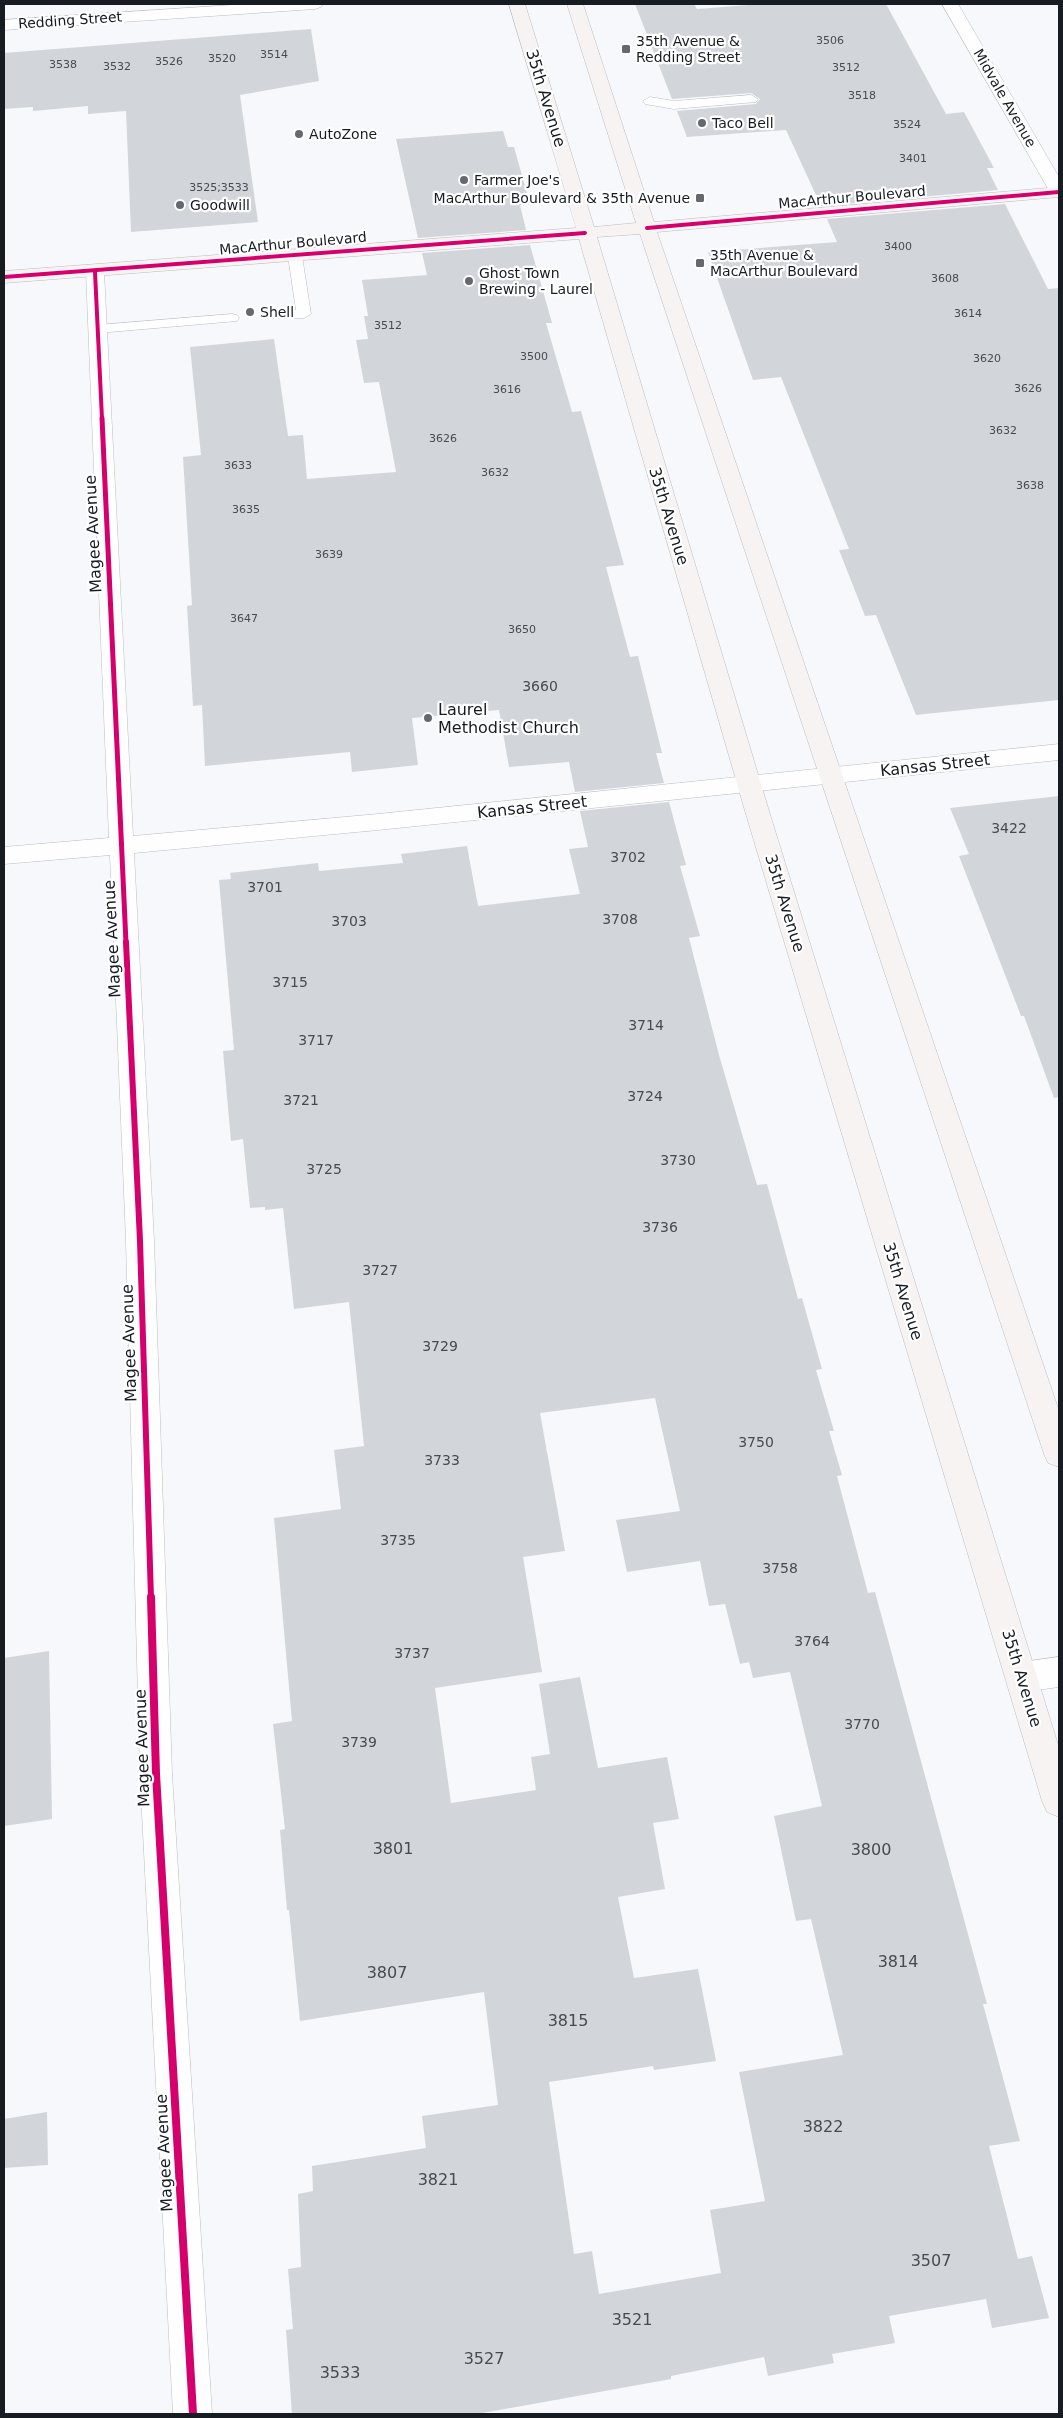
<svg xmlns="http://www.w3.org/2000/svg" width="1063" height="2418" viewBox="0 0 1063 2418" font-family="'DejaVu Sans',sans-serif">
  <style>
    .building { fill: #d2d6db; fill-rule: evenodd }
    .lines { fill: none; stroke-linecap: round; stroke-linejoin: round }
    .lane-casing { stroke: #babdc1; stroke-width: 1 }
    .street-casing { stroke: #babdc1; stroke-width: 1 }
    .secondary-casing { stroke: #babdc1; stroke-width: 1 }
    .lane { fill: #fefefe; fill-rule: evenodd }
    .street { fill: #fefefe; fill-rule: evenodd }
    .secondary { fill: #f7f3f2; fill-rule: evenodd }
    .cycleway-far3-casing { stroke: #fff; stroke-width: 5.5 }
    .cycleway-far2-casing { stroke: #fff; stroke-width: 8 }
    .cycleway-far1-casing { stroke: #fff; stroke-width: 9 }
    .cycleway-casing { stroke: #fff; stroke-width: 11 }
    .cycleway-far3 { stroke: #d6006c; stroke-width: 4 }
    .cycleway-far2 { stroke: #d6006c; stroke-width: 5 }
    .cycleway-far1 { stroke: #d6006c; stroke-width: 6 }
    .cycleway { stroke: #d6006c; stroke-width: 8 }
    .poi-dot { fill: #65696f; stroke: #fff; stroke-width: 2 }
    .labels { text-anchor: middle; dominant-baseline: central; stroke-width: 4.5; stroke-linejoin: round; paint-order: stroke }
    .far-number-label { font-size: 11px; fill: #464a51 }
    .far-street-label { font-size: 14px; fill: #171c23; stroke: #fff }
    .far-poi-label { font-size: 14px; fill: #171c23; stroke: #fff; text-anchor: start }
    .number-label { font-size: 14px; fill: #464a51 }
    .street-label { font-size: 16px; fill: #171c23; stroke: #fff }
    .poi-label { font-size: 16px; fill: #171c23; stroke: #fff; text-anchor: start }
    .near-number-label { font-size: 16px; fill: #464a51 }
  </style>
  <rect width="100%" height="100%" fill="#f6f8fb"/>
  <g class="building">
    <polygon points="635,4 694,4 697,9 761,4 886,4 946,114 964,112 994,168 987,168 998,190 821,206 786,130 687,137 677,111 756,104 760,99 751,93 672,99"/>
    <polygon points="311,29 319,81 240,95 258,222 131,232 126,111 88,114 88,106 33,111 33,107 4,109 4,53"/>
    <polygon points="503,131 508,147 514,147 530,204 520,205 526,230 418,238 396,139"/>
    <polygon points="1005,204 1048,289 1059,288 1059,700 916,715 876,615 865,616 839,550 849,549 781,377 753,380 708,252 837,242 827,219"/>
    <polygon points="530,245 552,323 546,323 572,412 581,411 624,565 606,567 630,657 638,656 662,753 656,753 664,783 575,792 569,762 509,767 499,710 412,718 418,765 352,772 350,752 205,766 202,705 193,706 187,606 192,605 183,457 201,455 190,347 274,339 288,436 303,435 307,479 396,472 379,382 364,383 356,340 368,339 364,316 368,316 362,280 427,275 422,253"/>
    <polygon points="1059,796 1059,1097 1054,1098 1024,1016 1021,1016 959,856 969,854 950,808"/>
    <path d="M669 802 686 865 680 866 700 936 689 938 719 1055 757 1185 767 1184 798 1299 802 1298 822 1369 816 1370 834 1431H829L842 1475 837 1476 868 1593 875 1592 987 2004H983L1020 2141 989 2146 1018 2259 1032 2256 1049 2318 992 2328 986 2299 889 2316 895 2343 832 2354 834 2363 768 2376 764 2357 671 2376V2379L477 2414H292L286 2330 293 2329 288 2269 301 2267 298 2194 313 2191 312 2166 426 2148 422 2116 498 2105 484 1992 300 2021 289 1910H287L280 1830 285 1829 273 1724 292 1721 274 1518 341 1509 334 1450 364 1446 349 1302 294 1309 283 1208 265 1210V1207L250 1208 243 1139 231 1141 223 1051 234 1050 219 880 231 879 230 873 318 863 319 871 403 863 401 854 467 846 478 906 580 894 569 849 588 847 580 811ZM655 1398 680 1511 616 1520 627 1572 700 1561 709 1606 725 1604 740 1664 749 1662 753 1678 790 1672 822 1806 774 1816 796 1921 811 1919 843 2055 739 2072 765 2201 710 2210 721 2273 599 2294 592 2251 574 2254 549 2082 653 2066 654 2070 716 2061 698 1969 634 1978 618 1897 665 1889 653 1823 679 1819 667 1757 598 1768 580 1677 539 1684 550 1754 531 1757 536 1790 451 1803 435 1688 542 1672 523 1557 565 1551 540 1413Z"/>
    <polygon points="49,1651 52,1819 4,1826 4,1658"/>
    <polygon points="47,2112 48,2165 4,2168 4,2119"/>
  </g>
  <g class="lines">
    <g class="lane-casing">
      <g id="lane">
        <polygon points="751,95 758,99 756,102 674,109 645,104 643,101 650,97 674,101"/>
        <polygon points="295,252 302,256 311,314 304,318 269,318 267,315 269,312 296,310 288,256"/>
        <polygon points="232,314 237,315 239,318 237,321 98,333 91,329 98,325"/>
      </g>
    </g>
    <g class="street-casing">
      <g id="street">
        <polygon points="248,4 323,4 321,7 315,9 4,30 4,20"/>
        <polygon points="942,4 958,4 1059,177 1059,197 1053,196 1050,192"/>
        <polygon points="95,266 102,268 104,272 133,836 378,814 1059,744 1059,760 378,830 134,853 154,1241 172,1774 212,2414 173,2414 140,1774 126,1241 110,855 4,864 4,847 109,838 86,272 88,268"/>
        <polygon points="1059,1657 1059,1687 1022,1692 1011,1688 1006,1677 1011,1666 1022,1662"/>
      </g>
    </g>
    <g class="secondary-casing">
      <polygon id="secondary" points="509,4 525,4 594,227 636,223 567,4 583,4 654,222 1059,187 1059,197 657,232 1059,1411 1059,1467 1048,1463 1044,1454 640,234 597,237 769,811 1059,1748 1059,1817 1047,1812 1042,1801 745,811 579,239 4,283 4,271 576,228"/>
    </g>
    <use href="#lane" class="lane"/>
    <use href="#street" class="street"/>
    <use href="#secondary" class="secondary"/>
    <g class="cycleway-far3-casing">
      <g id="cycleway-far3">
        <polyline points="647,228 1059,192"/>
        <polyline points="95,272 102,419"/>
        <polyline points="4,277 585,233"/>
      </g>
    </g>
    <g class="cycleway-far2-casing">
      <polyline id="cycleway-far2" points="102,418 126,943"/>
    </g>
    <g class="cycleway-far1-casing">
      <polyline id="cycleway-far1" points="126,942 140,1241 151,1598"/>
    </g>
    <g class="cycleway-casing">
      <polyline id="cycleway" points="151,1597 156,1774 193,2414"/>
    </g>
    <use href="#cycleway-far3" class="cycleway-far3"/>
    <use href="#cycleway-far2" class="cycleway-far2"/>
    <use href="#cycleway-far1" class="cycleway-far1"/>
    <use href="#cycleway" class="cycleway"/>
  </g>
  <g class="poi-dot">
    <rect x="621" y="44" width="10" height="10" rx="2.5"/>
    <circle cx="702" cy="123" r="5"/>
    <circle cx="299" cy="134" r="5"/>
    <circle cx="464" cy="180" r="5"/>
    <rect x="695" y="193" width="10" height="10" rx="2.5"/>
    <circle cx="180" cy="205" r="5"/>
    <rect x="695" y="258" width="10" height="10" rx="2.5"/>
    <circle cx="469" cy="281" r="5"/>
    <circle cx="250" cy="312" r="5"/>
    <circle cx="428" cy="718" r="5"/>
  </g>
  <g class="labels">
    <g class="far-number-label">
      <text x="830" y="40">3506</text>
      <text x="274" y="54">3514</text>
      <text x="222" y="58">3520</text>
      <text x="169" y="61">3526</text>
      <text x="63" y="64">3538</text>
      <text x="117" y="66">3532</text>
      <text x="846" y="67">3512</text>
      <text x="862" y="95">3518</text>
      <text x="907" y="124">3524</text>
      <text x="913" y="158">3401</text>
      <text x="219" y="187">3525;3533</text>
      <text x="898" y="246">3400</text>
      <text x="945" y="278">3608</text>
      <text x="968" y="313">3614</text>
      <text x="388" y="325">3512</text>
      <text x="534" y="356">3500</text>
      <text x="987" y="358">3620</text>
      <text x="1028" y="388">3626</text>
      <text x="507" y="389">3616</text>
      <text x="1003" y="430">3632</text>
      <text x="443" y="438">3626</text>
      <text x="238" y="465">3633</text>
      <text x="495" y="472">3632</text>
      <text x="1030" y="485">3638</text>
      <text x="246" y="509">3635</text>
      <text x="329" y="554">3639</text>
      <text x="244" y="618">3647</text>
      <text x="522" y="629">3650</text>
    </g>
    <g class="far-street-label">
      <text transform="translate(70 20) rotate(-4)">Redding Street</text>
      <text transform="translate(1005 98) rotate(60)">Midvale Avenue</text>
      <text transform="translate(852 197) rotate(-5)">MacArthur Boulevard</text>
      <text transform="translate(293 243) rotate(-5)">MacArthur Boulevard</text>
    </g>
    <g class="far-poi-label">
      <text x="636" y="41">35th Avenue &amp;<tspan x="636" dy="16">Redding Street</tspan></text>
      <text x="712" y="123">Taco Bell</text>
      <text x="309" y="134">AutoZone</text>
      <text x="474" y="180">Farmer Joe's</text>
      <text x="690" y="198" text-anchor="end">MacArthur Boulevard &amp; 35th Avenue</text>
      <text x="190" y="205">Goodwill</text>
      <text x="710" y="255">35th Avenue &amp;<tspan x="710" dy="16">MacArthur Boulevard</tspan></text>
      <text x="479" y="273">Ghost Town<tspan x="479" dy="16">Brewing - Laurel</tspan></text>
      <text x="260" y="312">Shell</text>
    </g>
    <g class="number-label">
      <text x="540" y="686">3660</text>
      <text x="1009" y="828">3422</text>
      <text x="628" y="857">3702</text>
      <text x="265" y="887">3701</text>
      <text x="620" y="919">3708</text>
      <text x="349" y="921">3703</text>
      <text x="290" y="982">3715</text>
      <text x="646" y="1025">3714</text>
      <text x="316" y="1040">3717</text>
      <text x="645" y="1096">3724</text>
      <text x="301" y="1100">3721</text>
      <text x="678" y="1160">3730</text>
      <text x="324" y="1169">3725</text>
      <text x="660" y="1227">3736</text>
      <text x="380" y="1270">3727</text>
      <text x="440" y="1346">3729</text>
      <text x="756" y="1442">3750</text>
      <text x="442" y="1460">3733</text>
      <text x="398" y="1540">3735</text>
      <text x="780" y="1568">3758</text>
      <text x="812" y="1641">3764</text>
      <text x="412" y="1653">3737</text>
      <text x="862" y="1724">3770</text>
      <text x="359" y="1742">3739</text>
    </g>
    <g class="street-label">
      <text transform="translate(546 98) rotate(73)">35th Avenue</text>
      <text transform="translate(669 516) rotate(73)">35th Avenue</text>
      <text transform="translate(93 534) rotate(-93)">Magee Avenue</text>
      <text transform="translate(935 765) rotate(-6)">Kansas Street</text>
      <text transform="translate(532 807) rotate(-6)">Kansas Street</text>
      <text transform="translate(785 903) rotate(73)">35th Avenue</text>
      <text transform="translate(112 939) rotate(-93)">Magee Avenue</text>
      <text transform="translate(903 1291) rotate(73)">35th Avenue</text>
      <text transform="translate(129 1343) rotate(-92)">Magee Avenue</text>
      <text transform="translate(1022 1678) rotate(73)">35th Avenue</text>
      <text transform="translate(142 1748) rotate(-92)">Magee Avenue</text>
      <text transform="translate(164 2153) rotate(-93)">Magee Avenue</text>
    </g>
    <g class="poi-label">
      <text x="438" y="709">Laurel<tspan x="438" dy="18">Methodist Church</tspan></text>
    </g>
    <g class="near-number-label">
      <text x="393" y="1848">3801</text>
      <text x="871" y="1849">3800</text>
      <text x="898" y="1961">3814</text>
      <text x="387" y="1972">3807</text>
      <text x="568" y="2020">3815</text>
      <text x="823" y="2126">3822</text>
      <text x="438" y="2179">3821</text>
      <text x="931" y="2260">3507</text>
      <text x="632" y="2319">3521</text>
      <text x="484" y="2358">3527</text>
      <text x="340" y="2372">3533</text>
    </g>
  </g>
  <rect width="1063" height="2418" fill="none" stroke="#171c23" stroke-width="10"/>
</svg>
